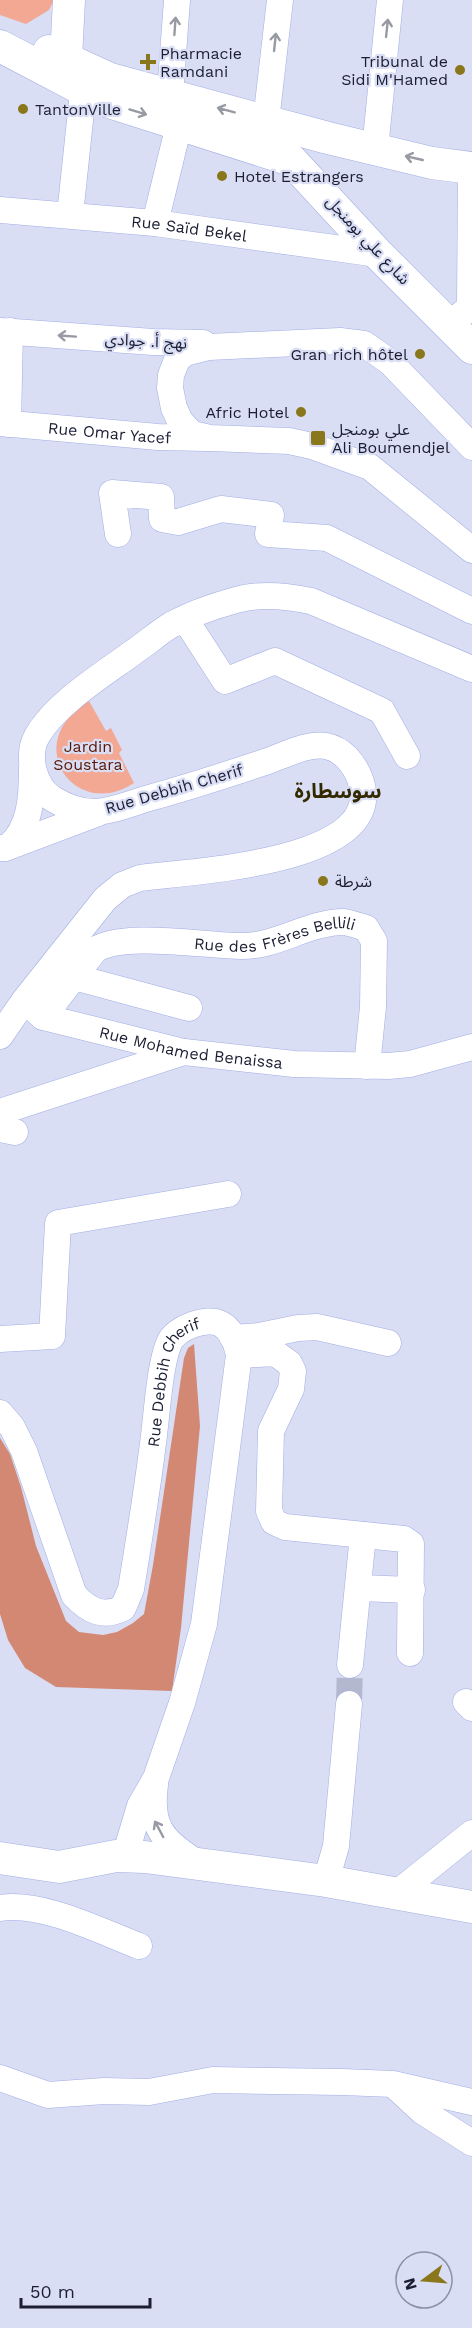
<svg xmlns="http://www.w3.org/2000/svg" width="472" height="2328" viewBox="0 0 472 2328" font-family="'Work Sans','Noto Sans Arabic',sans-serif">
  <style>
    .green { fill: #f3a893 }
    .forest { fill: #d38874 }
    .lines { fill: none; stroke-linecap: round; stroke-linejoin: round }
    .minor-tunnel { stroke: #b3b8ce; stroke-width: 26; stroke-dasharray: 26 13; stroke-linecap: butt }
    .minor-casing { stroke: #a2ade3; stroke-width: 27 }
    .major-casing { stroke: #a2ade3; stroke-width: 33 }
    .minor { stroke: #fff; stroke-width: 26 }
    .major { stroke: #fff; stroke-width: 32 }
    .oneway { stroke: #989aa3 }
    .poi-dot { fill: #8b771b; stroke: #d9def5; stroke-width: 2 }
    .labels { text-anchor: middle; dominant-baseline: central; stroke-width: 4.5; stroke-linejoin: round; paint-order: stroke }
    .poi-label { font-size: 16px; fill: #1b1e33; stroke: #d9def5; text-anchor: start }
    .street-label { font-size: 16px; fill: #1b1e33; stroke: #d9def5 }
    .park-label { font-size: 16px; fill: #591603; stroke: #d9def5 }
    .quarter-label { font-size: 20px; font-weight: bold; fill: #322900; stroke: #d9def5 }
  </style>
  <rect width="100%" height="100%" fill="#d9def5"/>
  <g class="green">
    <polygon points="0,0 54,0 49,10 26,24 0,15"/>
    <path d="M89 701 106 731 111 728 122 750 119 753 134 783C75 822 19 743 89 701Z"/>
  </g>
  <polygon class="forest" points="194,1344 200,1426 181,1628 172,1691 56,1687 25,1668 8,1640 0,1614 0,1438 10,1454 21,1487 36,1546 66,1621 79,1632 103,1635 117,1632 133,1623 144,1614 153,1565 184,1358 188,1348"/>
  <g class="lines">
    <polyline class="minor-tunnel" points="349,1704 350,1665"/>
    <g class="minor-casing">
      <g id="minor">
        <polyline points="170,95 177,0"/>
        <polyline points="266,121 280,0"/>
        <polyline points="375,149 390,0"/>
        <path id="s1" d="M0 210 155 223 378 254"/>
        <polyline points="70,215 83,92"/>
        <polyline points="155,223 179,125"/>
        <polyline points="449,325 470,307 471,168"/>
        <polyline points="0,331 153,342 203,343"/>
        <path id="s2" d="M0 423 158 437 206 438"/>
        <polyline points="8,424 10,331"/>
        <polyline points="472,447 390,362 364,344 340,341 209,347 185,353 177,360 171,375 170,388 174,408 180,421 192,434 210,438 289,441 312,446 370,467 472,550"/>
        <polyline points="118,534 112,493 161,497 162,519 178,522 221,509 271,515 268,534 327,538 472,611"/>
        <polyline points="185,619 225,681 275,661 382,711 407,756"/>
        <path d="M8 847C31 828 32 796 32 767"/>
        <polyline points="0,848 5,848 98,813"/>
        <polyline points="74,977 189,1008"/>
        <path id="s3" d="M33 1008 43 1017 184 1052 294 1064 388 1066 410 1064 472 1047"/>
        <path id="s4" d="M43 1017 95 950C122 931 206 946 241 946 276 947 308 922 344 922 351 923 359 926 366 928L374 941 373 1007 367 1066"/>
        <path d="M0 1036 24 1001 105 899 122 885 140 878C188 871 391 864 360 779 354 763 342 749 326 746 307 743 285 755 268 761 229 774 189 787 149 798 132 803 113 811 95 812 80 812 66 807 53 799 34 787 26 756 37 736 56 703 104 674 135 651 147 643 158 633 171 625 191 614 214 606 236 600 260 593 287 596 311 601L472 669"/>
        <polyline points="0,1112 184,1052"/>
        <polyline points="0,1129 15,1132"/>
        <polyline points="233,1338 259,1336 298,1328 317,1327 388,1343"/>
        <polyline points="0,1339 52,1336 58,1223 228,1194"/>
        <polyline points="239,1355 275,1353 289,1363 293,1371 291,1389 271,1431 269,1511 274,1522 285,1527 404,1539 411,1544 410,1653"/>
        <path id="s5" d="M0 1413 12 1427 24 1451 74 1595C89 1611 103 1618 123 1608L131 1589C139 1540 147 1492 153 1443 157 1415 159 1368 169 1343 175 1328 207 1316 221 1324 232 1330 237 1345 239 1355L204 1624 182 1703 156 1778 140 1806 125 1856"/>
        <polyline points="359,1588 412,1590"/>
        <polyline points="350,1665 363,1535"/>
        <polyline points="466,1702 472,1708"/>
        <path d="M155 1785C149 1828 163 1840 197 1863"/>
        <polyline points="326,1881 336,1846 349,1704"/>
        <polyline points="396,1894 472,1833"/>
        <path d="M0 1908C41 1901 100 1931 139 1946"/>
        <polyline points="0,2078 48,2095 104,2091 149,2092 213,2080 343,2082 393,2084 472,2102"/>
        <polyline points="395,2086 422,2111 472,2143"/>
      </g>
    </g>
    <g class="major-casing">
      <g id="major">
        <polyline points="0,46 103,100 291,160 378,254 472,348"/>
        <polyline points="49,51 110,79 328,138 432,163 472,168"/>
        <polyline points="66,58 69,0"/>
        <polyline points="0,1858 59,1867 116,1856 145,1857 326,1881 472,1907"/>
      </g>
    </g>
    <use href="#minor" class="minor"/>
    <use href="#major" class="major"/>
  </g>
  <defs><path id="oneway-shaft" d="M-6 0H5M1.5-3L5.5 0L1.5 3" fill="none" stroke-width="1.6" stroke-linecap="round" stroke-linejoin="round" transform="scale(1.5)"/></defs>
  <g class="oneway">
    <use href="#oneway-shaft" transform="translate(175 26) rotate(-86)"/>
    <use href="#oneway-shaft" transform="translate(387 28) rotate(-84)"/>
    <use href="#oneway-shaft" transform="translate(275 42) rotate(-84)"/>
    <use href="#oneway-shaft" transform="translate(226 110) rotate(-165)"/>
    <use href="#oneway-shaft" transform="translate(138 112) rotate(17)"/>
    <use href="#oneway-shaft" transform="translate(414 158) rotate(-167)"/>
    <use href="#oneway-shaft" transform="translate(67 336) rotate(-176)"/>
    <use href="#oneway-shaft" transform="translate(159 1829) rotate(-118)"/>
  </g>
  <g class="poi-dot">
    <path d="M145 53h6v6h6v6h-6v6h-6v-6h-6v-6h6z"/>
    <circle cx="460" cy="70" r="6"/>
    <circle cx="23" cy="109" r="6"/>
    <circle cx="222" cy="176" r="6"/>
    <circle cx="420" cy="354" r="6"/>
    <circle cx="301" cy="412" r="6"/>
    <rect x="310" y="430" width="16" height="16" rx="3"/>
    <circle cx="323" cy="881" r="6"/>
  </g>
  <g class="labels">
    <g class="poi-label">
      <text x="160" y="53">Pharmacie<tspan x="160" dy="18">Ramdani</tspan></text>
      <text x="448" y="61" text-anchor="end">Tribunal de<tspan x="448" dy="18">Sidi M'Hamed</tspan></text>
      <text x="35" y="109">TantonVille</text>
      <text x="234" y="176">Hotel Estrangers</text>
      <text x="408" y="354" text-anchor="end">Gran rich hôtel</text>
      <text x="289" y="412" text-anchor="end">Afric Hotel</text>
      <text x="332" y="429">علي بومنجل<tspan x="332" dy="18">Ali Boumendjel</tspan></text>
      <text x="335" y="881">شرطة</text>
    </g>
    <g class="street-label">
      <text stroke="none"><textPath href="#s1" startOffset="190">Rue Saïd Bekel</textPath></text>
      <text transform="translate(368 240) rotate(47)">شارع علي بومنجل</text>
      <text transform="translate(146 341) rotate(3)">نهج أ. جوادي</text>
      <text stroke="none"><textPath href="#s2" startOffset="110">Rue Omar Yacef</textPath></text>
      <text transform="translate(174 789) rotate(-16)">Rue Debbih Cherif</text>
      <text stroke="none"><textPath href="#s4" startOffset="268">Rue des Frères Bellili</textPath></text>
      <text stroke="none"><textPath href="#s3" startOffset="165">Rue Mohamed Benaissa</textPath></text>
      <text stroke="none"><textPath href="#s5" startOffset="489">Rue Debbih Cherif</textPath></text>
    </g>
    <g class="park-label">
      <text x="88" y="746">Jardin<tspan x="88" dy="18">Soustara</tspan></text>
    </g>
    <g class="quarter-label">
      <text x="338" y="791">سوسطارة</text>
    </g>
  </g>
  <g transform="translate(424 2280) rotate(254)"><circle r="28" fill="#d9def5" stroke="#8d91a7" stroke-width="1.5"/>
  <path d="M0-4.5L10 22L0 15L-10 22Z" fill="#8b771b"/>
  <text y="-9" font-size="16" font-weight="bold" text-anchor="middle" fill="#1b1e33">N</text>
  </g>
  <path d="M21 2298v9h129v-9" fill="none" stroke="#1b1e33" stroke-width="3"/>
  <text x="30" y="2298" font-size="18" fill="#1b1e33" stroke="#d9def5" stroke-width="4.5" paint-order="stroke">50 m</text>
</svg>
